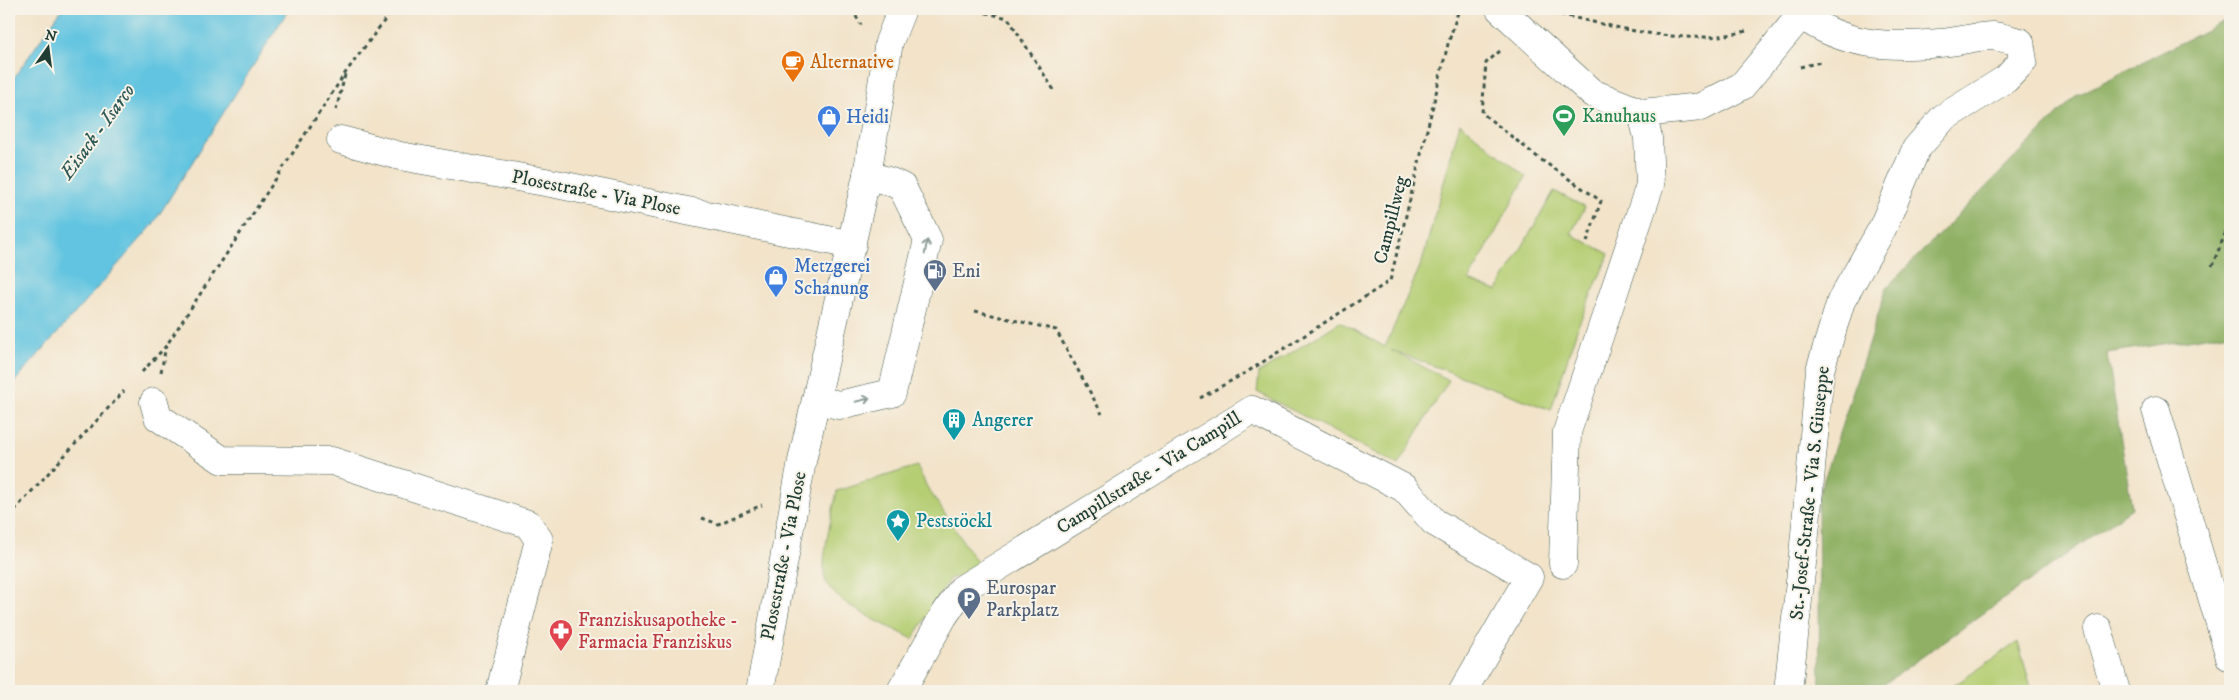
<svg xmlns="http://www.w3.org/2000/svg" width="2239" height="700" viewBox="0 0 2239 700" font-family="'IM FELL DW Pica',serif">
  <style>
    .green { fill: #b5ce73; stroke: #6a8654 }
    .forest { fill: #90b165; stroke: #58774c }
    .water { fill: #62c4e0; stroke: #40808a }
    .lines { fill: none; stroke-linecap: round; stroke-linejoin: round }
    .minor-casing { stroke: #3f564a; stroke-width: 29 }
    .path { stroke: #3f564a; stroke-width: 3; stroke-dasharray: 4 4; stroke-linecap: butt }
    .minor { stroke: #fff; stroke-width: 28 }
    .oneway { stroke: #8f9e9a }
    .labels { text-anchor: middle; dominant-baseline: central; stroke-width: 4; stroke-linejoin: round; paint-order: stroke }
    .food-label { font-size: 19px; fill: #c56008; stroke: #f7f3e8; text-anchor: start }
    .leisure-label { font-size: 19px; fill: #27864d; stroke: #f7f3e8; text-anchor: start }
    .shop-label { font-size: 19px; fill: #366cbe; stroke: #f7f3e8; text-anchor: start }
    .street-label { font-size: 19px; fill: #1f3d34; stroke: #f7f3e8 }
    .service-label { font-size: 19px; fill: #4e5e75; stroke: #f7f3e8; text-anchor: start }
    .culture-label { font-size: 19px; fill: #0d838f; stroke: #f7f3e8; text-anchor: start }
    .health-label { font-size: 19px; fill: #be3a42; stroke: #f7f3e8; text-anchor: start }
    .water-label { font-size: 20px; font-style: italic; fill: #2c5856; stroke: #f7f3e8 }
  </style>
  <rect width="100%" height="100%" fill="#f7f3e8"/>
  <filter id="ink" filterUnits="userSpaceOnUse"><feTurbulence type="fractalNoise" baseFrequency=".02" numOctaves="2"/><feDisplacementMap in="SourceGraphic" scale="10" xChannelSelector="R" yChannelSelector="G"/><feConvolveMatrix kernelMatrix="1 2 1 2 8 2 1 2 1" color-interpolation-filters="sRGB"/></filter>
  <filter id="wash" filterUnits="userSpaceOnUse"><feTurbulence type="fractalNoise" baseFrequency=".0096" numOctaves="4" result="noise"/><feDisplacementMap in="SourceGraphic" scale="20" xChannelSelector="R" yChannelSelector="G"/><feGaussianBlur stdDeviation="1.12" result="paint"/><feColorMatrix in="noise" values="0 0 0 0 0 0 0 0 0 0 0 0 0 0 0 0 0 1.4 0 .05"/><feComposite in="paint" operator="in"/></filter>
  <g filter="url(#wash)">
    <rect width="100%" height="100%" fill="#f2e3c9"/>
    <g class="green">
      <polygon points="1460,123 1526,177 1469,280 1497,291 1554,191 1585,207 1571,234 1609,254 1578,326 1551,410 1391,350 1449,380 1398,465 1257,392 1259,373 1340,322 1385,347 1422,262"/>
      <path d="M917 466 927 487 978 564 959 577 950 578 913 639C891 627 831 603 825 579 820 561 833 511 837 491Z"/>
      <polygon points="2018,642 2032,691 1946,691 2009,648"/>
    </g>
    <polygon class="forest" points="2230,18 2230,333 2107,353 2132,508 1874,691 1820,691 1818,498 1887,287 2076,96"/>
    <polygon class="water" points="62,9 289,9 152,226 9,388 9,85"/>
  </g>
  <g filter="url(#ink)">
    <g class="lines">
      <g class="minor-casing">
        <g id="minor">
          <path d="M1500 9 1592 93 1642 113 1701 107 1742 86 1801 15C1844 46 1889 48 1940 43 1958 42 1976 36 1993 36 2002 37 2011 40 2020 42L2023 61 2006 79 1943 118 1916 149 1882 229 1841 301 1820 370 1804 545 1788 691"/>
          <polyline points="341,140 400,156 556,184 852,245"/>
          <polyline points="816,400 839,405 892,393 928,240 902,187 891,182 867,175"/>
          <polyline points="154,402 158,417 222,460 332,461 528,524 539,540 500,691"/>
          <polyline points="2156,410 2230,657"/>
          <polyline points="1563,564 1567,432 1650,185 1648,138 1642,113"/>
          <polyline points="2098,629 2116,691"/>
          <polyline points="760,691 802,461 867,175 889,42 902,9"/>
          <polyline points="901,691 943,617 962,589 1252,410 1404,488 1434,522 1529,577 1463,691"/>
        </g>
      </g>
      <g class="path">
        <polyline points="852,9 861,25"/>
        <polyline points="970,9 1008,18 1054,90"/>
        <path d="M1553 13C1615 26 1682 48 1746 31"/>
        <polyline points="1500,51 1486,63 1482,113 1540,159 1601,201 1587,242"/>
        <polyline points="1800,67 1821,62"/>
        <polyline points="336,110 345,75"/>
        <polyline points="2212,266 2230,222"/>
        <polyline points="975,311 1056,330 1102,414"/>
        <polyline points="142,372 166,346 346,72 393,9"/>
        <polyline points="161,372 166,346"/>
        <polyline points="1200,398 1247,372 1390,281 1448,44 1459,9"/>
        <polyline points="9,516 124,391"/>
        <polyline points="702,518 718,524 762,505"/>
      </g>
      <use href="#minor" class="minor"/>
    </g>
    <defs><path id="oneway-shaft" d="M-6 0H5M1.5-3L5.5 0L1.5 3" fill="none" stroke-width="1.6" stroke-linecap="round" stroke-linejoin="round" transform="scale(1.25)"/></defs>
    <g class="oneway">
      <use href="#oneway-shaft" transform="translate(926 247) rotate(-80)"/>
      <use href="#oneway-shaft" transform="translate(863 400) rotate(-13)"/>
    </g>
  </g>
  <defs>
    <g id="cafe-pin" transform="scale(1.25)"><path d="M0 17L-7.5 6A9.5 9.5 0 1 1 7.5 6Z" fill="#e8710a" stroke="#f7f3e8"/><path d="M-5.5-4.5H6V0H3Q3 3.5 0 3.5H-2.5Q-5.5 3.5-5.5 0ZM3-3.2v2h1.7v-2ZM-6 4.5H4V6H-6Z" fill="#fff"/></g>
    <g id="stadium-pin" transform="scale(1.25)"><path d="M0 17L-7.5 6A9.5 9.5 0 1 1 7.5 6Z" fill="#2e9e5b" stroke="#f7f3e8"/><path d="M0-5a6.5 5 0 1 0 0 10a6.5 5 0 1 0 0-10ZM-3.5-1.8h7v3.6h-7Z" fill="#fff"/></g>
    <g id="shop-pin" transform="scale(1.25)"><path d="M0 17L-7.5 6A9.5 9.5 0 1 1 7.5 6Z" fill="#3f7fe0" stroke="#f7f3e8"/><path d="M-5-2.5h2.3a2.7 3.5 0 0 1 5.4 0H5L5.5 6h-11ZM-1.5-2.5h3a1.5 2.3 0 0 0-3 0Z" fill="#fff"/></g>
    <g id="fuel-pin" transform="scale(1.25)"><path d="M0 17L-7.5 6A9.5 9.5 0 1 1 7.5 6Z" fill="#5c6f8a" stroke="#f7f3e8"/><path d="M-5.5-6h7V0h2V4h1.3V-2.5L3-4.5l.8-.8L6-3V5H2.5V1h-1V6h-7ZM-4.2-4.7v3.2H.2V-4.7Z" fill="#fff"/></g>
    <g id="building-pin" transform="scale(1.25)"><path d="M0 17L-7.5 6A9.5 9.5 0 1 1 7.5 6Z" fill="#0f9aa8" stroke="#f7f3e8"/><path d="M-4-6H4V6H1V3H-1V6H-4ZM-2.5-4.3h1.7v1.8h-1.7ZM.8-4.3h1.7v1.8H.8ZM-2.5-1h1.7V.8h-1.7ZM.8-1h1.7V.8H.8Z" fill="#fff"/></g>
    <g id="sight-pin" transform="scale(1.25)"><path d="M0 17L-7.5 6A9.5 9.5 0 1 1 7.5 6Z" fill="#0f9aa8" stroke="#f7f3e8"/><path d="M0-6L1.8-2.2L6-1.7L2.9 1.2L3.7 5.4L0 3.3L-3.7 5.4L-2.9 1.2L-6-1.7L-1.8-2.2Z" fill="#fff"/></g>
    <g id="parking-pin" transform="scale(1.25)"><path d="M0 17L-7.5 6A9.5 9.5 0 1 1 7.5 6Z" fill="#5c6f8a" stroke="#f7f3e8"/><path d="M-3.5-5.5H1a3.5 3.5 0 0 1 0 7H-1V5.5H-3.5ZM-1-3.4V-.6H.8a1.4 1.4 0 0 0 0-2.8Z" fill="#fff"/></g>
    <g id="pharmacy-pin" transform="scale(1.25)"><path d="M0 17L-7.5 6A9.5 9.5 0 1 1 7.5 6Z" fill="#e0444e" stroke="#f7f3e8"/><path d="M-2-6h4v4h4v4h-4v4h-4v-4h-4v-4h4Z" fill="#fff"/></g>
  </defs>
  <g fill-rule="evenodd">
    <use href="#cafe-pin" x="793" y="62"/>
    <use href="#stadium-pin" x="1564" y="116"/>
    <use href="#shop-pin" x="829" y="117"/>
    <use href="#fuel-pin" x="935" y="271"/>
    <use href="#shop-pin" x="776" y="277"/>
    <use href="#building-pin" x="954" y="420"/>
    <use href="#sight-pin" x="898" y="521"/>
    <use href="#parking-pin" x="969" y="599"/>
    <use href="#pharmacy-pin" x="561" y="631"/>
  </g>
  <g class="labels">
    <g class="food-label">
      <text x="810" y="62">Alternative</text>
    </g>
    <g class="leisure-label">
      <text x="1582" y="116">Kanuhaus</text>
    </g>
    <g class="shop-label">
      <text x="846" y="117">Heidi</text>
      <text x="794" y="266">Metzgerei<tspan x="794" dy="22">Schanung</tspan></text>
    </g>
    <g class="street-label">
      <text transform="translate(596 193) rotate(11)">Plosestraße - Via Plose</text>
      <text transform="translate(1391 220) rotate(-76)">Campillweg</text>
      <text transform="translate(1149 473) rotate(-32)">Campillstraße - Via Campill</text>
      <text transform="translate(1810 493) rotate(-84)">St.-Josef-Straße - Via S. Giuseppe</text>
      <text transform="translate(784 556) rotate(-79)">Plosestraße - Via Plose</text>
    </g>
    <g class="service-label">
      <text x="952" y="271">Eni</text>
      <text x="986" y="588">Eurospar<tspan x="986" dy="22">Parkplatz</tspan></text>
    </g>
    <g class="culture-label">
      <text x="972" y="420">Angerer</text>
      <text x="916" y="521">Peststöckl</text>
    </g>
    <g class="health-label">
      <text x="578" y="620">Franziskusapotheke -<tspan x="578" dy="22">Farmacia Franziskus</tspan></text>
    </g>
    <g class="water-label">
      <text transform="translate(98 132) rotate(-54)">Eisack - Isarco</text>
    </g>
  </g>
  <rect width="2239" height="700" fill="none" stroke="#f7f3e8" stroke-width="30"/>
  <g transform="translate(48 48) rotate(14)" stroke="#f7f3e8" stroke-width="4" paint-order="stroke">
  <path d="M0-4L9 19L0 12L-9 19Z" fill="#1f3d34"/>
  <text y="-8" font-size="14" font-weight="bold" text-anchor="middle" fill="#1f3d34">N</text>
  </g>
</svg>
